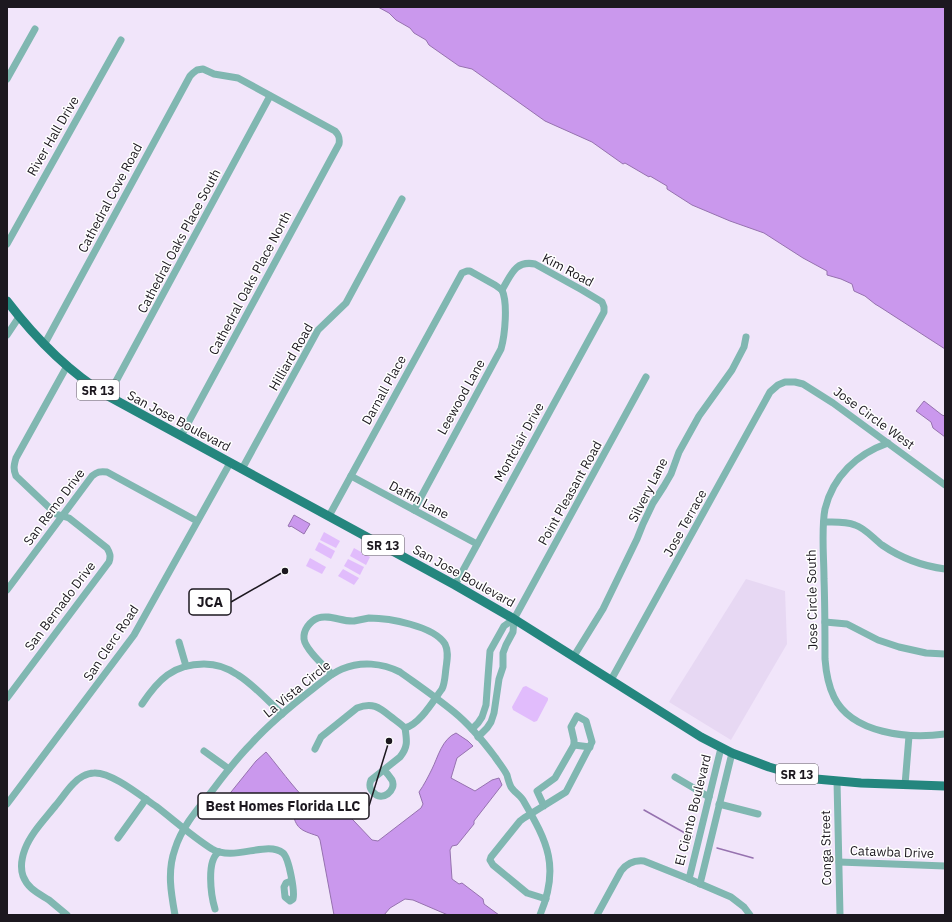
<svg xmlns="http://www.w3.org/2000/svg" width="952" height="922" viewBox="0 0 952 922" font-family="'IBM Plex Sans',sans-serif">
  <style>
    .built { fill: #e7d8f3 }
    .green { fill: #e1bcfc }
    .water { fill: #ca98ed; stroke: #9672af }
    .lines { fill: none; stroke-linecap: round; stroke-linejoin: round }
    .stream { stroke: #9672af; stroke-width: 1.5 }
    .minor { stroke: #80b7b1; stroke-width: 7 }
    .major { stroke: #24867e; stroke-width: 9 }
    .labels { text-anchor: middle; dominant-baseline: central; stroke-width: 3; stroke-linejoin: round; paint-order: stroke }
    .shield { fill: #fff; stroke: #605d62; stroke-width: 1 }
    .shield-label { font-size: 12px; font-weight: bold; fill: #1c181f }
    .street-label { font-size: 13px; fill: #1c181f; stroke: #fff }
    .leader { fill: none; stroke: #1c181f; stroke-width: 1.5 }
    .callout-dot { fill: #1c181f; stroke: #fff; stroke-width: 1.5 }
    .callout { fill: #fff; stroke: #1c181f; stroke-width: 1.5 }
    .callout-label { font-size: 14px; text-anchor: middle; font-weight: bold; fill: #1c181f }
  </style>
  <rect width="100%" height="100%" fill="#f1e5fa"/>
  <polygon class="built" points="746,579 785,591 787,644 731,740 669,702"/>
  <g class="green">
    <polygon points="324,532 340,541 336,548 320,540"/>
    <polygon points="319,542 335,551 331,559 315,550"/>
    <polygon points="354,548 370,557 366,565 350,556"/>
    <polygon points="310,558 326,567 322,574 306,566"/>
    <polygon points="348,559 364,567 360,575 344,566"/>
    <polygon points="343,569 359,578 354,585 338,576"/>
    <polygon points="526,686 548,698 548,700 537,721 534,722 513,710 512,707 523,687"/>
  </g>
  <g class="water">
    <polygon points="378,7 945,7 945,349 880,307 875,304 865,296 854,291 852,284 841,279 827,275 827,271 803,258 764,233 730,221 692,205 667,189 667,186 650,176 649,177 625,163 623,164 592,142 545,121 472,69 459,66 429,45 426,40 414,33 410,28 396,20 389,13"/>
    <polygon points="924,401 942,415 945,416 945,437 933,428 931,422 916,411"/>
    <polygon points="294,515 310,524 304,534 291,526 290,527 288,526"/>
    <path d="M456 733 468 741 473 746 457 758 451 778 475 791 492 780 499 778 502 785 474 821V824L457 845 452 846 450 850 452 879 459 884 462 883 483 899 484 904 499 915H448L413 900 405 899 390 908 384 915H334L320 840 318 836C300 830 296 829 292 810L288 809C276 811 235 822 226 814 223 810 223 806 223 802L256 761 266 752C275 762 303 801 313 805 322 801 327 799 336 802L372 840 378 841 421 808 423 804 419 792C424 785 428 777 432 769 438 757 442 739 456 733Z"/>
  </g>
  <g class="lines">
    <g class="stream">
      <polyline points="644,810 692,837"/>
      <polyline points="717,848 753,858"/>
    </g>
    <g class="minor">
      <polyline points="7,79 35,29"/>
      <polyline points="7,244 121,40"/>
      <polyline points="7,335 19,317"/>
      <path d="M44 345 190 76 193 73 197 70 203 69 214 74 238 78 335 131C339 135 340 138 339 144L181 436"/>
      <polyline points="108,396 270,96"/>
      <path d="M888 443C857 454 833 476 825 509 821 529 824 558 824 579 825 606 825 632 825 659 826 672 828 685 834 697 852 734 909 739 945 734"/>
      <polyline points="242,469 318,330 346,303 402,199"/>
      <polyline points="351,476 477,544"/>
      <path d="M414 510 501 349C505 335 508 303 502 290"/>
      <polyline points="329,516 462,273 467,271 470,271 495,285 502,290"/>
      <path d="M824 522C834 522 845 521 855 525 865 528 873 538 882 545 901 558 922 566 945 569"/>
      <path d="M455 585 604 312V307L602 302 582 290 535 264C515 260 511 275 502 290"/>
      <path d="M7 590 92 476C97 472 100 471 107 472L197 521"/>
      <polyline points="825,622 847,624 878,640 899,647 926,653 945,654"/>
      <polyline points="179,642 186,666"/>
      <polyline points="574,656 603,609 637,539 643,524 653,503 664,486 671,474 679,452 699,416 732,370 744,347 746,337"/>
      <path d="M332 674C325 667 305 649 304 639 303 630 310 621 318 618 330 614 342 622 354 621 359 620 364 619 369 618 389 618 434 626 445 644 449 652 447 660 446 668 445 675 445 683 442 689 433 701 420 724 405 728"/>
      <polyline points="611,680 770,392 778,385 785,382 795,382 803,384 833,403 945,485"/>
      <path d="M7 698 109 562C111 556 110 553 107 548L69 518 56 514 16 476C13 469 14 465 16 458L67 366"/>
      <path d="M142 704C158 680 173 664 204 664 216 664 228 668 238 675 254 685 268 701 282 714"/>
      <polyline points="472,729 478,723 482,717 486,705 488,677 490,651 504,626 514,619 646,377"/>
      <polyline points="478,737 487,728 491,722 494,713 499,679 503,667 503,653 506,645 513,632 514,619"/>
      <polyline points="574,745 590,747"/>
      <path d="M315 749 321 737 357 708C372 702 379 707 390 716 395 720 401 724 405 728"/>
      <polyline points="204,751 229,769"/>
      <path d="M384 770C387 773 390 777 392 780 397 790 382 803 373 792 369 788 369 785 371 780L400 757C408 747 407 741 405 728"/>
      <polyline points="675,777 709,797"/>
      <polyline points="837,781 840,915"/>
      <polyline points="905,785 909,736"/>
      <polyline points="7,804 134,635 230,463"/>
      <polyline points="719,804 758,814"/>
      <polyline points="544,806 537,791 555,778 574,745 574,740 571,727 577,716 586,721 592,742 566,792 524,818 520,821 491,857 490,860 493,865 527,893 546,899"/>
      <polyline points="118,838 146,799"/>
      <polyline points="839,862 945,866"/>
      <polyline points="689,879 721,748"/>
      <polyline points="700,884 732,753"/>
      <path d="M215 909C211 896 206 860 219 852"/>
      <path d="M67 915C61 910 55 905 49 900 38 893 28 889 23 876 20 867 22 857 25 849 31 833 45 819 56 805 62 798 67 790 73 784 78 778 87 773 94 773 112 772 142 797 157 807 175 821 193 837 212 849 234 862 267 840 283 853 289 858 295 892 293 899L290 901 285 897 284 887 286 883 291 881"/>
      <path d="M175 915C171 893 167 871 175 849 181 829 195 812 208 796 222 778 235 760 251 744 270 723 292 705 314 688 323 681 332 673 342 669 361 661 382 663 400 672 418 685 437 698 454 712 470 725 483 741 495 757 499 763 504 769 507 775 508 779 509 783 511 787 514 792 520 795 523 800 548 843 560 867 540 915"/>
      <path d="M597 915 621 871C627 863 634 860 644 861L689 879 731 897 744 907 750 915"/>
    </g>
    <path class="major" d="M7 301C36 339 67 371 108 396L455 585 514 619 701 737 732 753 769 767 786 772 816 779 861 783 945 786"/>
  </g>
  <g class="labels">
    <g class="shield">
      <rect x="77" y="380" width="42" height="20" rx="3"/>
      <rect x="362" y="535" width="42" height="20" rx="3"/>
      <rect x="776" y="764" width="42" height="20" rx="3"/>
    </g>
    <g class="shield-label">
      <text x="98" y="390">SR 13</text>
      <text x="383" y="545">SR 13</text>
      <text x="797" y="774">SR 13</text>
    </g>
    <g class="street-label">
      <text transform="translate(53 136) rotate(-60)">River Hall Drive</text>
      <text transform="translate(110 198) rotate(-62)">Cathedral Cove Road</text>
      <text transform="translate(179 241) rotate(-62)">Cathedral Oaks Place South</text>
      <text transform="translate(568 270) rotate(28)">Kim Road</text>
      <text transform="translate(250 283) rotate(-62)">Cathedral Oaks Place North</text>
      <text transform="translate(291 357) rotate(-60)">Hilliard Road</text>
      <text transform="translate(384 390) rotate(-61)">Darnall Place</text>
      <text transform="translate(461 397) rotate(-61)">Leewood Lane</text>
      <text transform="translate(874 418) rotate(36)">Jose Circle West</text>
      <text transform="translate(179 421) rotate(28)">San Jose Boulevard</text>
      <text transform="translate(519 442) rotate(-61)">Montclair Drive</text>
      <text transform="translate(648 490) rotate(-63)">Silvery Lane</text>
      <text transform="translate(570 493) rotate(-61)">Point Pleasant Road</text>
      <text transform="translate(419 500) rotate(28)">Daffin Lane</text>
      <text transform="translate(54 507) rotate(-53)">San Remo Drive</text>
      <text transform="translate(685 523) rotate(-61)">Jose Terrace</text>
      <text transform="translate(464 576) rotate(29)">San Jose Boulevard</text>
      <text transform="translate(812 600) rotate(-91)">Jose Circle South</text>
      <text transform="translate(60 606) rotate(-53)">San Bernado Drive</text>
      <text transform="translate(111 643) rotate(-56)">San Clerc Road</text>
      <text transform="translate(297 689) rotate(-39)">La Vista Circle</text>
      <text transform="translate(693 810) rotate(-76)">El Ciento Boulevard</text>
      <text transform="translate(826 848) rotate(-91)">Conga Street</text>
      <text transform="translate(892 852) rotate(2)">Catawba Drive</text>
    </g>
  </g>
  <path class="leader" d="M285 571L231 602M389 741L369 806"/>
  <g class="callout-dot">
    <circle cx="285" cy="571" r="4"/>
    <circle cx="389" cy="741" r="4"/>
  </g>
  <g class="callout">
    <rect x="189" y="589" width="42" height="26" rx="4"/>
    <rect x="198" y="793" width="171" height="26" rx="4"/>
  </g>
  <g class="callout-label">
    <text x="210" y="607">JCA</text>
    <text x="283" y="811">Best Homes Florida LLC</text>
  </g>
  <rect width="952" height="922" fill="none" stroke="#1c181f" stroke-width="16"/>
</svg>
